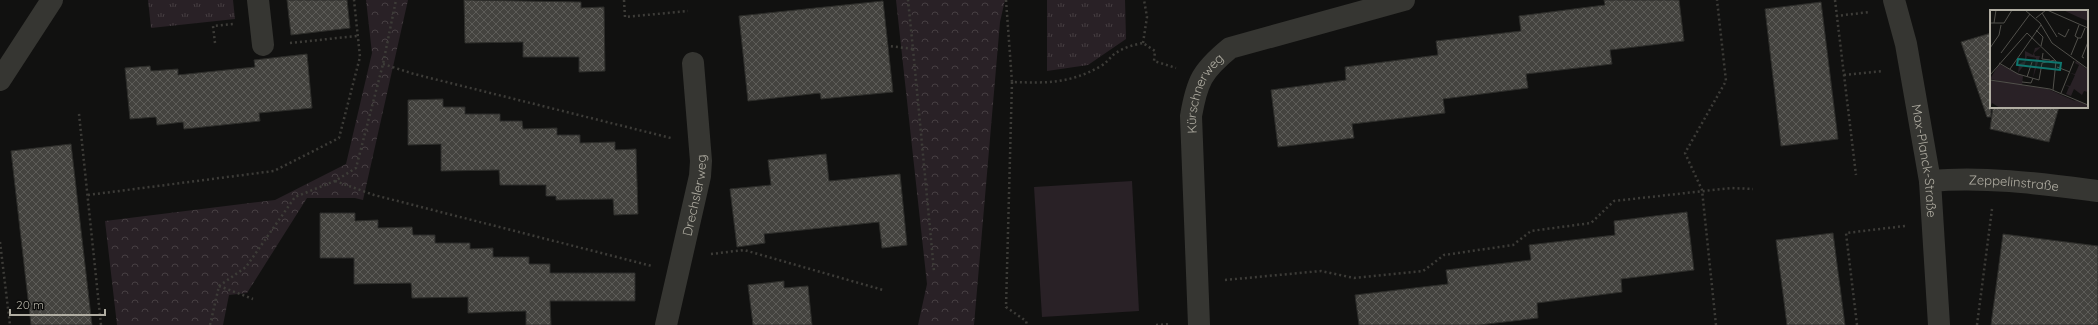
<svg xmlns="http://www.w3.org/2000/svg" width="2098" height="325" viewBox="0 0 2098 325" font-family="Quicksand,sans-serif">
  <style>
    .forest { fill: url(#forest-crowns) }
    .park { fill: url(#park-tufts) }
    .pitch { fill: #292126 }
    .building { fill: url(#building-cross-hatch); stroke: #2d2d2a }
    .lines { fill: none; stroke-linecap: round; stroke-linejoin: round }
    .path { stroke: #3d3c38; stroke-width: 2.5; stroke-dasharray: 2 3; stroke-linecap: butt }
    .minor { stroke: #363632; stroke-width: 22 }
    .labels { text-anchor: middle; dominant-baseline: central; stroke-width: 3; stroke-linejoin: round; paint-order: stroke }
    .street-label { font-size: 13px; fill: #b1aea3; stroke: #0c0c0b }
    .inset-road { fill: none; stroke: #51504b; stroke-width: 1 }
    .view { fill: #0f766e; fill-opacity: 0.15; stroke: #0f766e; stroke-width: 2 }
    .inset-edge { fill: none; stroke: #b1aea3; stroke-width: 2 }
  </style>
  <defs>
    <pattern id="forest-crowns" width="20" height="18" patternUnits="userSpaceOnUse"><rect width="20" height="18" fill="#292126"/><path d="M2 6a3 3 0 1 1 6 0M12 15a3 3 0 1 1 6 0" fill="none" stroke="#463f42"/></pattern>
    <pattern id="park-tufts" width="24" height="20" patternUnits="userSpaceOnUse"><rect width="24" height="20" fill="#292126"/><path d="M3 7l-1-3M5 7V3M7 7l1-3M15 17l-1-3M17 17v-4M19 17l1-3" fill="none" stroke="#463f42"/></pattern>
    <pattern id="building-cross-hatch" width="8" height="8" patternUnits="userSpaceOnUse"><rect width="8" height="8" fill="#44433f"/><path d="M0 0l8 8M0 8l8-8" fill="none" stroke="#5d5c58"/></pattern>
  </defs>
  <rect width="100%" height="100%" fill="#111110"/>
  <g class="forest">
    <polygon points="366,0 408,0 363,200 355,198 307,198 247,293 229,295 223,325 117,325 105,221 275,200 346,164 372,53"/>
    <polygon points="896,0 1005,0 1000,22 974,325 918,325 927,284"/>
  </g>
  <g class="park">
    <polygon points="148,0 233,0 235,19 151,28"/>
    <polygon points="1047,0 1125,0 1126,39 1088,65 1047,71"/>
  </g>
  <polygon class="pitch" points="1132,181 1139,311 1042,317 1034,187"/>
  <g class="building">
    <polygon points="287,0 347,0 350,28 291,35"/>
    <polygon points="464,0 581,2 581,8 604,7 605,71 579,72 579,57 523,57 523,42 465,43"/>
    <polygon points="1604,0 1679,0 1684,41 1610,50 1612,64 1526,74 1528,88 1443,99 1445,113 1352,124 1354,138 1278,147 1271,90 1346,80 1345,67 1438,55 1436,41 1521,31 1519,16 1605,5"/>
    <polygon points="883,1 893,92 821,99 820,93 748,101 739,16"/>
    <polygon points="1821,2 1838,139 1781,146 1765,9"/>
    <polygon points="1991,33 1991,117 1987,117 1961,42"/>
    <polygon points="307,54 312,108 259,113 260,121 184,129 183,122 157,125 156,117 130,119 125,68 150,66 151,71 178,69 178,75 255,67 254,60"/>
    <polygon points="443,99 443,107 465,107 465,114 500,114 500,121 522,121 523,129 557,128 557,135 580,135 580,143 615,142 615,150 636,149 638,214 614,215 613,199 556,200 556,196 546,196 546,185 500,185 499,170 441,171 441,144 408,145 408,100"/>
    <polygon points="1993,107 2059,107 2049,142 1990,129"/>
    <polygon points="71,144 92,325 31,325 11,151"/>
    <polygon points="826,154 829,181 900,174 907,245 882,248 879,222 764,234 765,243 737,247 730,189 771,185 768,160"/>
    <polygon points="1687,212 1694,270 1621,279 1622,292 1537,303 1538,318 1479,325 1359,325 1355,295 1448,284 1446,270 1531,260 1529,245 1615,235 1614,221"/>
    <polygon points="320,213 355,213 355,221 378,220 378,228 412,227 413,235 435,235 435,243 470,243 470,249 493,248 493,257 529,257 529,264 550,264 550,273 635,273 635,301 550,301 551,325 526,325 526,311 468,313 468,297 412,298 411,283 354,284 354,258 320,258"/>
    <polygon points="1833,233 1845,325 1787,325 1776,240"/>
    <polygon points="2003,234 2098,246 2098,325 1991,325"/>
    <polygon points="784,281 784,288 808,286 812,325 753,325 748,285"/>
  </g>
  <g class="lines">
    <g class="path">
      <polyline points="624,0 625,17 688,11"/>
      <path d="M1006 0 1012 82C1047 83 1069 84 1101 66 1106 63 1109 59 1112 56 1121 48 1133 45 1143 43L1155 51 1154 61 1176 68"/>
      <polyline points="1835,0 1856,175"/>
      <polyline points="1836,16 1870,12"/>
      <polyline points="215,43 213,26 233,24"/>
      <polyline points="290,43 357,36"/>
      <polyline points="1143,43 1147,17 1144,0"/>
      <polyline points="881,45 913,49 908,0"/>
      <polyline points="913,49 934,271"/>
      <polyline points="383,64 414,74 671,138"/>
      <polyline points="1844,75 1883,71"/>
      <polyline points="1012,82 1006,307 1026,321 1027,325"/>
      <polyline points="79,114 101,325"/>
      <polyline points="335,181 374,195 652,266"/>
      <polyline points="88,195 274,171 339,138 360,57 354,0"/>
      <polyline points="0,242 10,325"/>
      <polyline points="711,254 744,250 883,290"/>
      <polyline points="1225,280 1321,271 1354,278 1423,271 1444,255 1513,245 1531,231 1591,223 1614,201 1731,188 1753,189"/>
      <polyline points="219,286 253,299"/>
      <polyline points="210,325 219,286 246,267 295,197 335,181 356,168 383,64 396,0"/>
      <polyline points="1156,325 1171,324"/>
      <polyline points="1716,325 1702,190 1685,153 1726,81 1717,0"/>
      <polyline points="1857,325 1846,233 1905,226"/>
      <polyline points="1977,325 1992,209"/>
    </g>
    <g class="minor">
      <polyline points="258,0 263,45"/>
      <path id="s1" d="M1894 0 1906 44 1930 181 1939 325"/>
      <polyline points="0,80 52,0"/>
      <path id="s2" d="M1930 181C1986 176 2043 184 2098 191"/>
      <path id="s3" d="M666 325 700 176 701 161 693 63"/>
      <path id="s4" d="M1199 325 1191 116C1197 81 1202 71 1230 48L1404 0"/>
    </g>
  </g>
  <g class="labels">
    <g class="street-label">
      <text stroke="none"><textPath href="#s4" startOffset="235">Kürschnerweg</textPath></text>
      <text stroke="none"><textPath href="#s1" startOffset="164">Max-Planck-Straße</textPath></text>
      <text stroke="none"><textPath href="#s2" startOffset="84">Zeppelinstraße</textPath></text>
      <text stroke="none"><textPath href="#s3" startOffset="133">Drechslerweg</textPath></text>
    </g>
  </g>
  <g transform="translate(1990 10)">
    <rect width="98" height="98" fill="#111110"/>
    <path d="M87 90 98 95V98H56Z" fill="#292126"/>
    <path d="M73 0H98V11L88 7ZM51 37 44 43 45 46H50L43 68 46 48 37 46 35 54 28 63 29 54 35 51V41L43 45 45 38ZM86 51 98 60V82L94 81 92 85 84 79 81 86 76 84 79 77 75 75 80 76 85 65 80 63 85 64 89 55 85 53ZM9 54 33 66 32 76 0 69ZM0 70 58 79 87 92 56 98H10L2 93 0 98Z" fill="#292126"/>
    <path class="inset-road" d="M35 0 50 13 62 33 98 59M57 0 98 18M52 3 67 27M46 8 56 0M0 13H14L22 0M4 13 6 0M89 15 85 26 88 28H91L95 18M46 20 53 27 51 36M68 23 75 27 79 19M0 38 9 25 11 15M11 43 40 4M53 43 52 49 60 50M81 45 88 28M94 48 92 47 98 32M9 53 28 64 49 70 52 53 65 50M67 57 80 62M20 59 51 15M0 65 37 23 66 51 63 80M37 67 42 52M0 70 60 79 98 95M32 72 41 73 43 68M71 83 84 51"/>
    <path class="view" d="M28 49 71 53 70 60 27 55Z"/>
    <rect width="98" height="98" class="inset-edge"/>
  </g>
  <path d="M10 309v6h95v-6" fill="none" stroke="#b1aea3" stroke-width="2"/>
  <text x="16" y="309" font-size="12" fill="#b1aea3" stroke="#0c0c0b" stroke-width="3" paint-order="stroke">20 m</text>
</svg>
